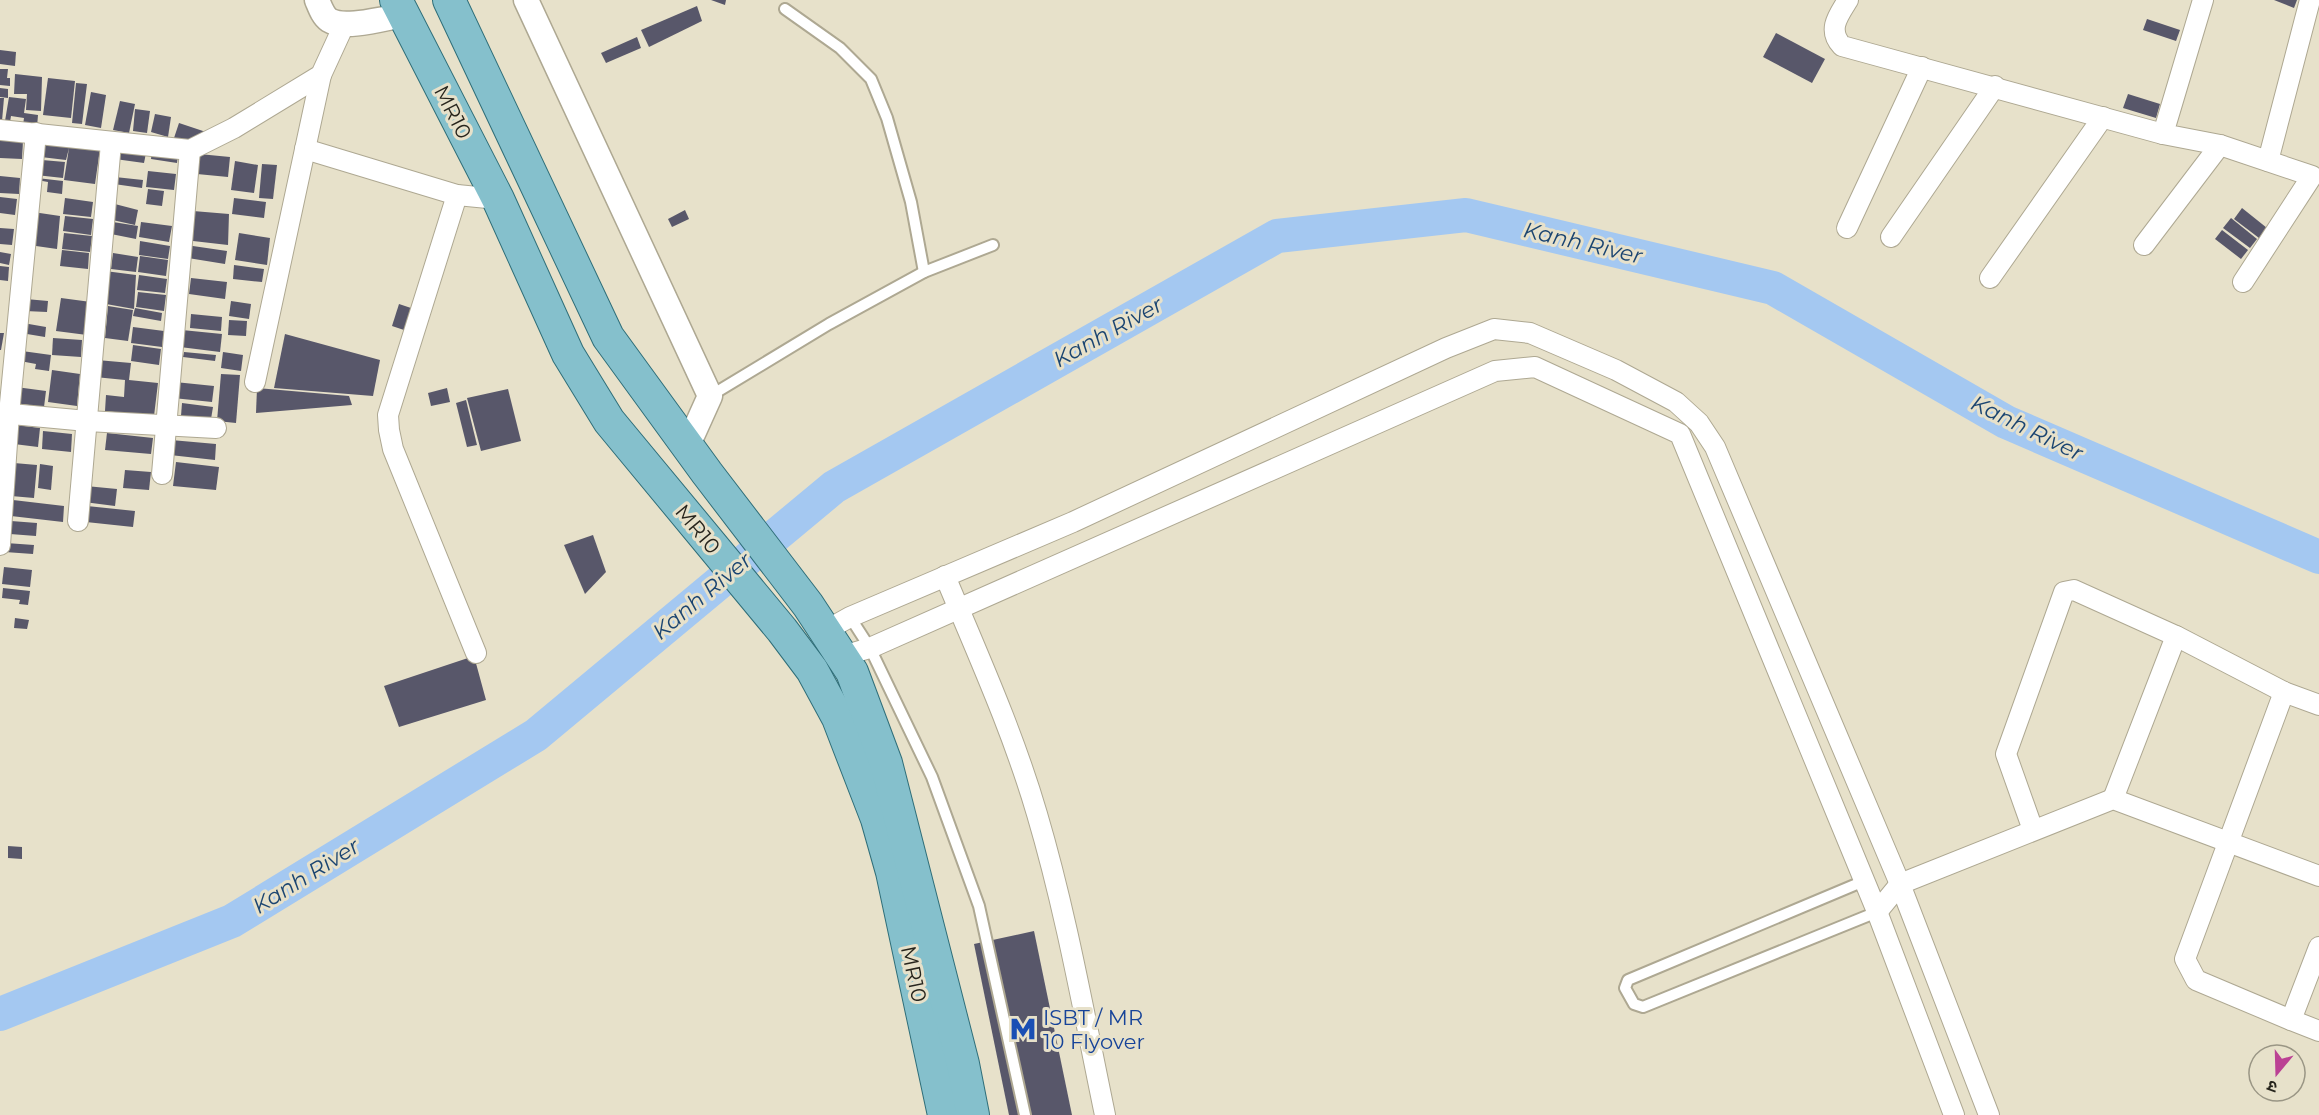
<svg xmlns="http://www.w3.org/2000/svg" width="2319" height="1115" viewBox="0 0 2319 1115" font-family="Montserrat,'Noto Sans Devanagari',sans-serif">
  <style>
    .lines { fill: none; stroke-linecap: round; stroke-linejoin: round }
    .river { stroke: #a4c8f1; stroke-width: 34 }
    .building { fill: #58576a }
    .service-casing { stroke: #aea892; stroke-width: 14 }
    .minor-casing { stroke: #aea892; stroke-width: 22 }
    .tertiary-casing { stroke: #aea892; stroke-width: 27 }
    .primary-casing { stroke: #2f6e79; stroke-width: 34 }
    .service { stroke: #fff; stroke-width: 10 }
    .minor { stroke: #fff; stroke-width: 20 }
    .tertiary { stroke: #fff; stroke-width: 24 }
    .primary { stroke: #85c0cc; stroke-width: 32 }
    .labels { text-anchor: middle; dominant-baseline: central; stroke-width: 6; stroke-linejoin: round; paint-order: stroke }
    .street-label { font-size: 21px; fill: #27251d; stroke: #e7e1ca }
    .transit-label { font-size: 21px; fill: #164399; stroke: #e7e1ca; text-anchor: start }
    .water-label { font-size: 22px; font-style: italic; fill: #1b4571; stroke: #e7e1ca }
  </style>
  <rect width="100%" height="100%" fill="#e7e1ca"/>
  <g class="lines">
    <polyline class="river" points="0,1014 232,921 536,735 834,487 1277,236 1466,215 1773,288 2006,422 2319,557"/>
  </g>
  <g class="building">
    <polygon points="711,0 726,0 725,5"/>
    <polygon points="2274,0 2297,0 2294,8"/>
    <polygon points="697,6 702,21 649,47 641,30"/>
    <polygon points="2147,19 2180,30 2176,41 2143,30"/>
    <polygon points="1776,33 1825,59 1812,83 1763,57"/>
    <polygon points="637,37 641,48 606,63 601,53"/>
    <polygon points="0,50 16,52 15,66 0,64"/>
    <polygon points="0,69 8,69 7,78 10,78 10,86 0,85"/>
    <polygon points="15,74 42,77 41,111 26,110 27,94 14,94"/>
    <polygon points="48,78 75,81 71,118 43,115"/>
    <polygon points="76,83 87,84 82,124 72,123"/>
    <polygon points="0,88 8,89 8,98 0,97"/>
    <polygon points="91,92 106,95 101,128 85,125"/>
    <polygon points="2128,94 2160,104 2156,118 2123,108"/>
    <polygon points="9,97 26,99 24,113 38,115 37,127 23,125 24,118 11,116 10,122 5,121"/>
    <polygon points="0,98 4,98 2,121 0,121"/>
    <polygon points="120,101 135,104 129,133 113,130"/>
    <polygon points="135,109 150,111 147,133 133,131"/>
    <polygon points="155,114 171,117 168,137 151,132"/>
    <polygon points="179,123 206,132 191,139 173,141"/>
    <polygon points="0,139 23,141 22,159 0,158"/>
    <polygon points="44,140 100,149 95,184 64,180 69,148 66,160 41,157"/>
    <polygon points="117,149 146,153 144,163 115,159"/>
    <polygon points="152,150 178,154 177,163 151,159"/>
    <polygon points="199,154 230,157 228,177 197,174"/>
    <polygon points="42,160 65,162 63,178 36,175"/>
    <polygon points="235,161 258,165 254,193 231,190"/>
    <polygon points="262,164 277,165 273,199 259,198"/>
    <polygon points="148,171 176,174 174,190 146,187"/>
    <polygon points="0,176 20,178 19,194 0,193"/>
    <polygon points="115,177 143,180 142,188 114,184"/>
    <polygon points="37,178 63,181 62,194 47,192 48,182 37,180"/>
    <polygon points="148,189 164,191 162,206 146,204"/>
    <polygon points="0,197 17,199 15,215 0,213"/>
    <polygon points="65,198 93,202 91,217 63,214"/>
    <polygon points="234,198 266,202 264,218 232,214"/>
    <polygon points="111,203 138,210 135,225 108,219"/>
    <polygon points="2242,208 2267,228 2259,238 2234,219"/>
    <polygon points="685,210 689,219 672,227 668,219"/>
    <polygon points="193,211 229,214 228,245 193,241"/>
    <polygon points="33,212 60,216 57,249 29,245"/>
    <polygon points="65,216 93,219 91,235 63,231"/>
    <polygon points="2231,218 2257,239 2250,248 2223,228"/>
    <polygon points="113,222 138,226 136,239 111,234"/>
    <polygon points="141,222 172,226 169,242 139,237"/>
    <polygon points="0,228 14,229 12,245 0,244"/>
    <polygon points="2222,230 2248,250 2241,259 2215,239"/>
    <polygon points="64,233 92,236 90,252 62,249"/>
    <polygon points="239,233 270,238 267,265 235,260"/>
    <polygon points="140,241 170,246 168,259 139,255"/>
    <polygon points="186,245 227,251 225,264 188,258"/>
    <polygon points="62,250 89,253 88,269 60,266"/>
    <polygon points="0,252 11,254 9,265 0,263"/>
    <polygon points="113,253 138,257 136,272 111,269"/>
    <polygon points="140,256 168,260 166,276 138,272"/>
    <polygon points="234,265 264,269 262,282 233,279"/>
    <polygon points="0,266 9,267 8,281 0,280"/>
    <polygon points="105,271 136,275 134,309 106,304 109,288 102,287"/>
    <polygon points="139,275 167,279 165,293 137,290"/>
    <polygon points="191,278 227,282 225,299 189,294"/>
    <polygon points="138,292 166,295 164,311 136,307"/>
    <polygon points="61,298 91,302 87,335 56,331"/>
    <polygon points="26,299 48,301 47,312 25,311"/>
    <polygon points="231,301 251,304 249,319 229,316"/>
    <polygon points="399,304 411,308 404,330 392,326"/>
    <polygon points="108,306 133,310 128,341 105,338"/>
    <polygon points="135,308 162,313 161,321 133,316"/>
    <polygon points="191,314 222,317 221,331 190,328"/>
    <polygon points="229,320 247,321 246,336 228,335"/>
    <polygon points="23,323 46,327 45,337 21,333"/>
    <polygon points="133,327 164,331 162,347 131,343"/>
    <polygon points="182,330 222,334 220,352 180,347"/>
    <polygon points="0,333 4,333 1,350 0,350"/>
    <polygon points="285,334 380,360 373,396 274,388"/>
    <polygon points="53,338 82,340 81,357 52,355"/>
    <polygon points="133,345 161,349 159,365 131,361"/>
    <polygon points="22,351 51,355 49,371 35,369 36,364 20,361"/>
    <polygon points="184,352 216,355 215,361 183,357"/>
    <polygon points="223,352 243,355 241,371 221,368"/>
    <polygon points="97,360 131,363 129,380 158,383 154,416 105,411 106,395 124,397 125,380 95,377"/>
    <polygon points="52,370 80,374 77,406 48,402"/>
    <polygon points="221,374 240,375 236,423 217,421"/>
    <polygon points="175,382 214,386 212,402 173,398"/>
    <polygon points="16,387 46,391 44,407 15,403"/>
    <polygon points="257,388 349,396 352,405 256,413"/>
    <polygon points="447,388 450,402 431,406 428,393"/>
    <polygon points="508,389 521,441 481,451 467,398"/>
    <polygon points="466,400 477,445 467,447 456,403"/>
    <polygon points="182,403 213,407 211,419 181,416"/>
    <polygon points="16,425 40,428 38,447 14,444"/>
    <polygon points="43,431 72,434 71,452 42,449"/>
    <polygon points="107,433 153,438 151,454 105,450"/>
    <polygon points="171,440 216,444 215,460 170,455"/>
    <polygon points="176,462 219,467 216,490 173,486"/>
    <polygon points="14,463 37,465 34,498 11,496"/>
    <polygon points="40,464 53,466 51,490 38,488"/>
    <polygon points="125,470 151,472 149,490 123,488"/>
    <polygon points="86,486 117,489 115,506 84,502"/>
    <polygon points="13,500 64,506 63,522 11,516"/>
    <polygon points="87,506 135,511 133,527 86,522"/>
    <polygon points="11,521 37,523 36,536 10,534"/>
    <polygon points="593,535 606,572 585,594 564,545"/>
    <polygon points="6,543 34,545 33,554 5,552"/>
    <polygon points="4,567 32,570 30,587 2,584"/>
    <polygon points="3,588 30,591 28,605 19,604 20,600 2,598"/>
    <polygon points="15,618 29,620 27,629 14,628"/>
    <polygon points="474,656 486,700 399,727 384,686"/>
    <polygon points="8,846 22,847 22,859 8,858"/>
    <polygon points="1034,931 1072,1115 1009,1115 974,944"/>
  </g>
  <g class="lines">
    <g class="service-casing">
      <g id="service">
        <polyline points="785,9 840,48 871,79 887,118 911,202 924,272"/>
        <polyline points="710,396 829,324 924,272 993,245"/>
        <polyline points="850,617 870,648 932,777 979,906 1025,1115"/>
        <polyline points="1864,881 1628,980 1625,988 1634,1004 1643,1007 1877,912"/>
      </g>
    </g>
    <g class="minor-casing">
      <g id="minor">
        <path d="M1848 0C1838 16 1827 30 1842 46L2163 134"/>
        <polyline points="2203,0 2163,134 2220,145 2312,176 2243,282"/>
        <polyline points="0,130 190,150 234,128 321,75 344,25"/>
        <polyline points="305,149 457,195 498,199"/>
        <polyline points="2268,161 2310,0"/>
        <polyline points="457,195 388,415 389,430 393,449 476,653"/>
        <polyline points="1847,228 1922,67"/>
        <polyline points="1891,237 1995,86"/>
        <polyline points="2144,245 2220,145"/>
        <polyline points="1990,278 2103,117"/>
        <polyline points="255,382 321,75"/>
        <polyline points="0,413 87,421 216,428"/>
        <polyline points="162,474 190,150"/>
        <polyline points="78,521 111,143"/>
        <polyline points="0,545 9,414 36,133"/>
        <path d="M945 576C978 655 1013 732 1037 814 1066 912 1084 1014 1105 1115"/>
        <polyline points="825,631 850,617 1073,522 1446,348 1494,329 1530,333 1616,370 1676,402 1699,423 1715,447 1900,884 1989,1115"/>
        <polyline points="842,656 870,648 1495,371 1535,367 1680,434 1876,909 1954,1115"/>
        <polyline points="2284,692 2185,959 2196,980 2291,1020 2319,947"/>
        <polyline points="2113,799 2176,636"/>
        <polyline points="2033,830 2006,754 2064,592 2074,590 2176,636 2284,692 2319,705"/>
        <polyline points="1877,912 1900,884 2113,799 2319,876"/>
        <polyline points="2291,1020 2319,1031"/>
      </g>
    </g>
    <g class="tertiary-casing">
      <g id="tertiary">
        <path d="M317 0C320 7 323 16 329 20 345 30 385 18 403 15"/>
        <polyline points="526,0 710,396 687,447"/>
      </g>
    </g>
    <g class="primary-casing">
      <g id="primary">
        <polyline points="396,0 498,199 568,354 609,421 782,630 812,670 838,718 877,819 892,872 944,1115"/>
        <polyline points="449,0 608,337 707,473 808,605 852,672 886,763 963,1064 973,1115"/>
      </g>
    </g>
    <use href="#service" class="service"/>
    <use href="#minor" class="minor"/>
    <use href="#tertiary" class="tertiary"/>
    <use href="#primary" class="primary"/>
  </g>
  <defs>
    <g id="metro-bare" transform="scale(2.07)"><path d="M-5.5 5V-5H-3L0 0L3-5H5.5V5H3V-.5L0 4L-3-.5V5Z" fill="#1a4fb4" stroke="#e7e1ca" stroke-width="2.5" paint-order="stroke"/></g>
  </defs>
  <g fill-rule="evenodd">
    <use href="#metro-bare" x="1023" y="1029"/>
  </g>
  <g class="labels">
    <g class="street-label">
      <text transform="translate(453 112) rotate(63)">MR10</text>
      <text transform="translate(698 529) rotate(50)">MR10</text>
      <text transform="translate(914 974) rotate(78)">MR10</text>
    </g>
    <g class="transit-label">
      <text x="1043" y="1017">ISBT / MR<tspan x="1043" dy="24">10 Flyover</tspan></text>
    </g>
    <g class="water-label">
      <text transform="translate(1583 243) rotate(13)">Kanh River</text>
      <text transform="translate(1108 332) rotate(-29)">Kanh River</text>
      <text transform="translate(2027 428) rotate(26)">Kanh River</text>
      <text transform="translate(702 596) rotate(-40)">Kanh River</text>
      <text transform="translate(306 876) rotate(-32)">Kanh River</text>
    </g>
  </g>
  <g transform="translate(2277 1073) rotate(199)"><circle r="28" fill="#e7e1ca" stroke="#9a9685" stroke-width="1.5"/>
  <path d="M0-4.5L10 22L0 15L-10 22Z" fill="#bb4194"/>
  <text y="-9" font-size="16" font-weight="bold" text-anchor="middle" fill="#27251d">उ</text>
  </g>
</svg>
